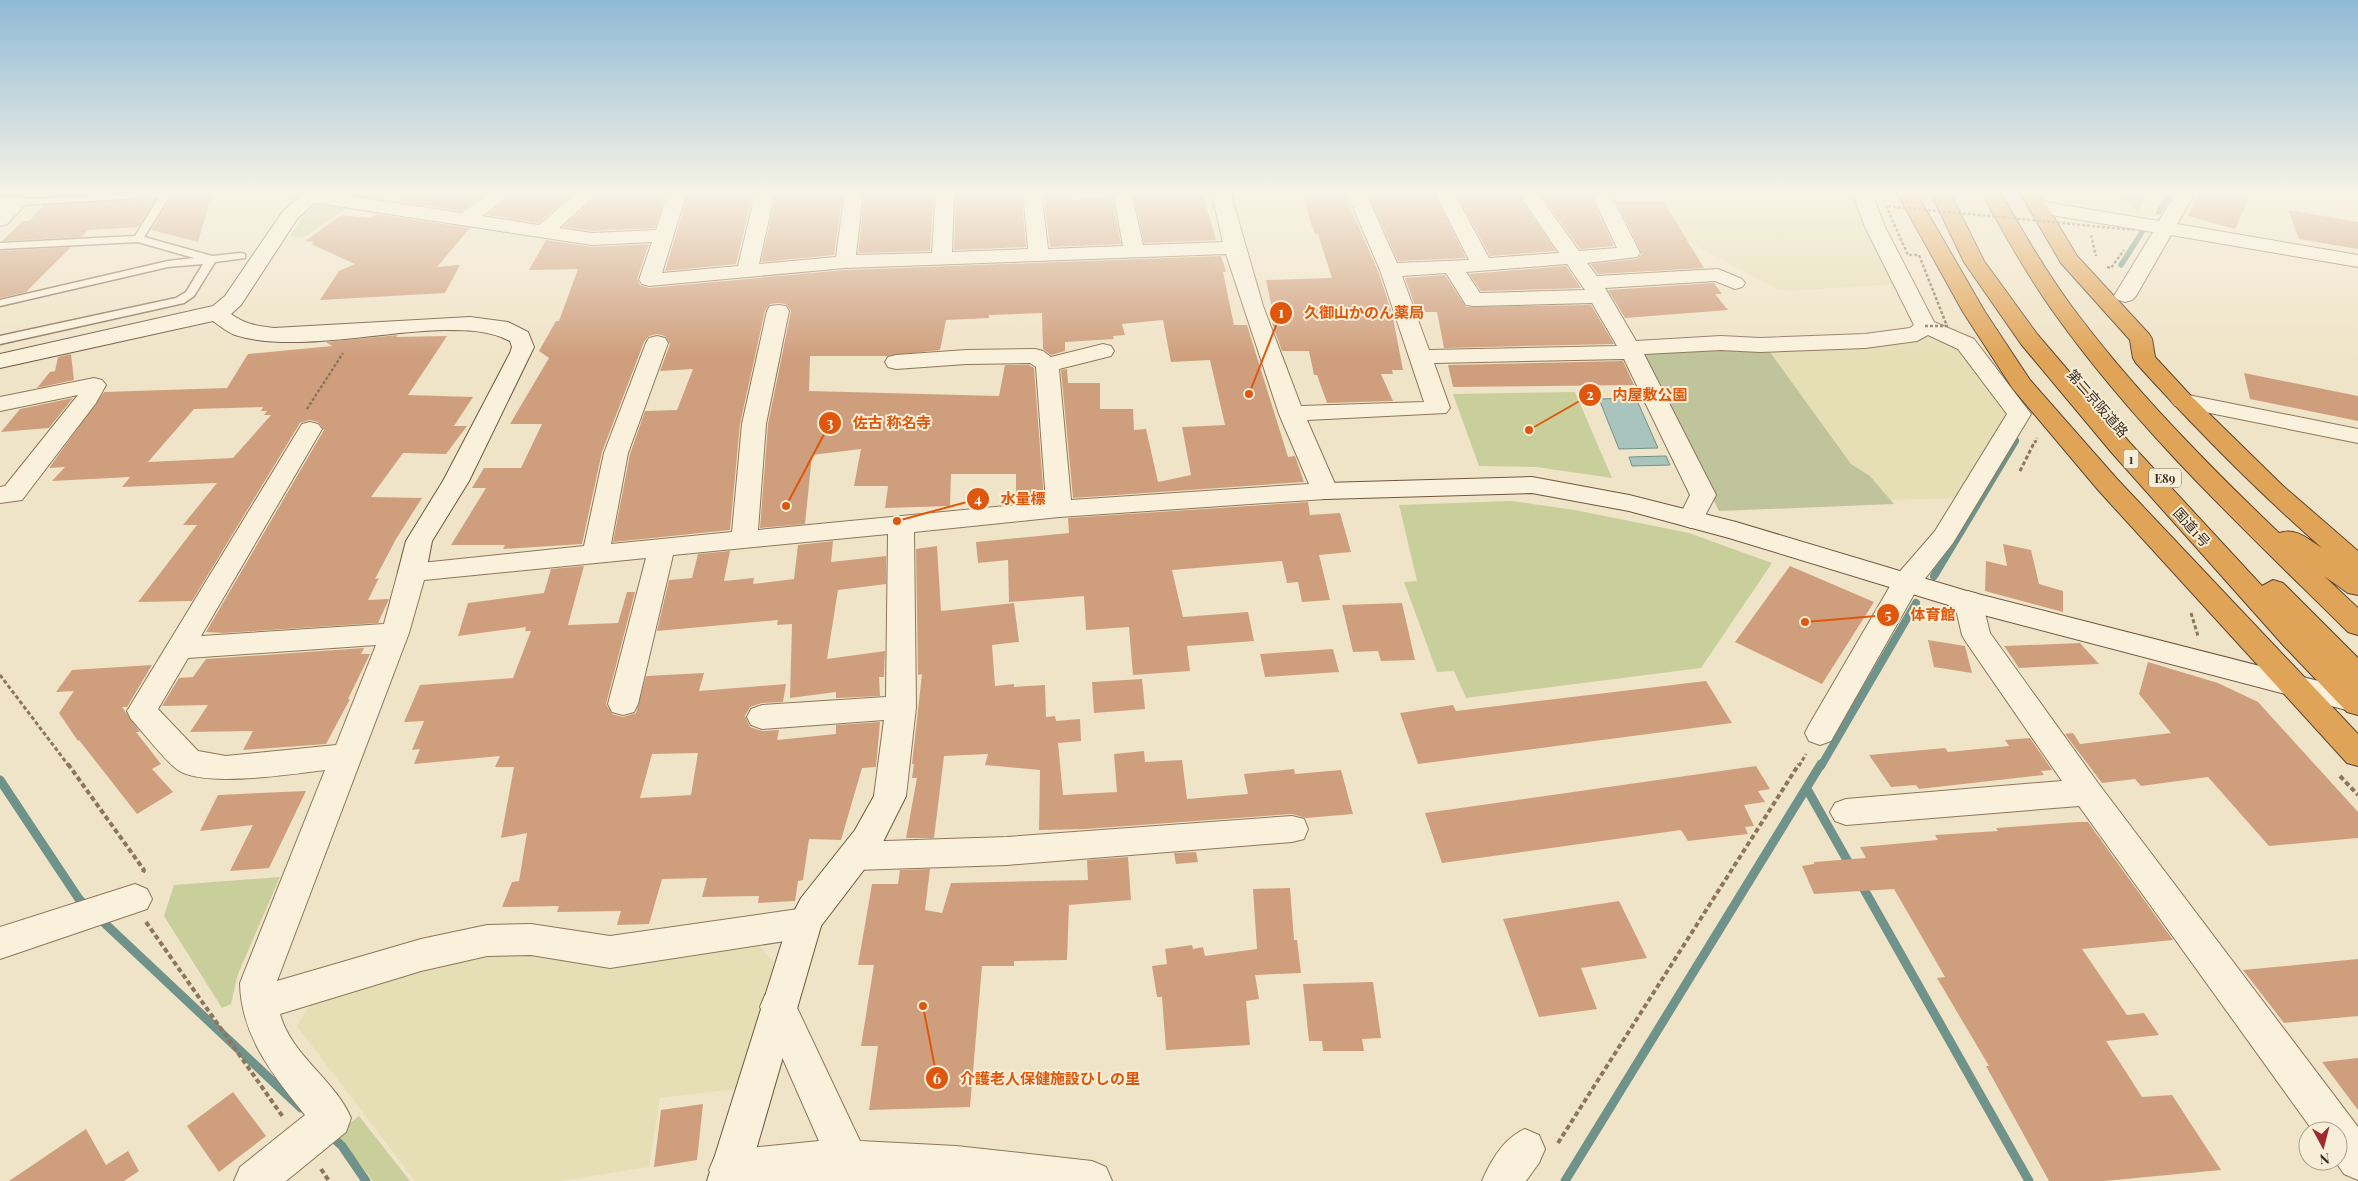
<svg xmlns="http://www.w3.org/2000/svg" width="2358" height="1181" viewBox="0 0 2358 1181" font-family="'Playfair Display','Noto Sans JP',serif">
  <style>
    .farmland { fill: #e6deb5 }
    .green { fill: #c9cf9b }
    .cemetery { fill: #bfc49a }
    .water { fill: #a9c4bc; stroke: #6f938a }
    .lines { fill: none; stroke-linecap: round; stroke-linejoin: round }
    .stream-far2 { stroke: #6f938a; stroke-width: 5.5 }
    .stream-far1 { stroke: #6f938a; stroke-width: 8 }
    .stream { stroke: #6f938a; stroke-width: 9 }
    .building { fill: #cf9f7d; fill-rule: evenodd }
    .lane-casing { stroke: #8d765c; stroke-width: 3 }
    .street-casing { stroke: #8d765c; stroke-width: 2 }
    .secondary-casing { stroke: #6f573f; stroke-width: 2 }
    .highway-casing { stroke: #5b4430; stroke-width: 2 }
    .path-far2 { stroke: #8d765c; stroke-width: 2.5; stroke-dasharray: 3 2; stroke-linecap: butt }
    .path-far1 { stroke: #8d765c; stroke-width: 3; stroke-dasharray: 4 2.5; stroke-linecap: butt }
    .path { stroke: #8d765c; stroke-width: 4; stroke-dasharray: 5 3; stroke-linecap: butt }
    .lane { fill: #faf1dc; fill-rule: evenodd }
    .street { fill: #faf1dc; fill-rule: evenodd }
    .secondary { fill: #faf1dc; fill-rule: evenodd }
    .highway { fill: #e0a458; fill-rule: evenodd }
    .path-bridge { stroke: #8d765c; stroke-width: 2.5; stroke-dasharray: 3 2; stroke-linecap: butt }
    .labels { text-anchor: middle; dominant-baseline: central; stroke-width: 4; stroke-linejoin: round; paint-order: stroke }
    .shield { fill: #f7eed8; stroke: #756857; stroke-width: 1 }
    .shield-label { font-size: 12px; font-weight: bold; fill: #3d2e20 }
    .street-label { font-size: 14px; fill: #3d2e20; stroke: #f7eed8 }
    .leader { fill: none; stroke: #df570d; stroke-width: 2 }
    .callout-dot { fill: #df570d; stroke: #f7eed8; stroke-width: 2 }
    .mark-label { font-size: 15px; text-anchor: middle; font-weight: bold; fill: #fff }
    .callout-label { font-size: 15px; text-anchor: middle; font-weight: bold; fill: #df570d; stroke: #f7eed8; stroke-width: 4; stroke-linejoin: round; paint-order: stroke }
  </style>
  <rect width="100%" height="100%" fill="#f0e4c8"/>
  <g class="farmland">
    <polygon points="1649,191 1856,191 1897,284 1788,291 1776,289 1678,236"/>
    <polygon points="1932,335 1957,343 2011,414 1958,498 1891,500 1870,476 1851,464 1767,348 1912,340"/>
    <polygon points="757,942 774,963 736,1089 660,1098 649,1167 560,1181 415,1181 297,1026 314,998 480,954 541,955 569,962 590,964"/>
  </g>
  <g class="green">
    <polygon points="332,191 396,191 382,201 335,194"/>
    <polygon points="2113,191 2150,191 2139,211"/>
    <polygon points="322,203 349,207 302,238 290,236 312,204"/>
    <polygon points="1575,392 1612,478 1536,467 1479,466 1453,394"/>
    <polygon points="1511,501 1575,510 1689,533 1772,563 1701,668 1466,698 1454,671 1437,672 1404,582 1417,581 1399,505"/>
    <polygon points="280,877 238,974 231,1004 222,1008 164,916 174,885"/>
    <polygon points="359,1116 410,1181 373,1181 337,1134"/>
  </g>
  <polygon class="cemetery" points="1767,348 1851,464 1870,476 1894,504 1719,511 1642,353 1643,350"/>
  <g class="water">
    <polygon points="1636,398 1658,448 1619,449 1599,399"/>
    <polygon points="1666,456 1670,465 1632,466 1629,457"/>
  </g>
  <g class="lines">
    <g class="stream-far2">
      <polyline points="2159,212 2171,191"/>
      <polyline points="2121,265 2144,229"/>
      <polyline points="2014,443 2016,440"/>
    </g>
    <g class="stream-far1">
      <polyline points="1934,576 2015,441"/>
      <polyline points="1821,766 1916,603"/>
    </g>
    <g class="stream">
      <polyline points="0,780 79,899 88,908"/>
      <polyline points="1807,789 1851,867"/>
      <polyline points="1861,884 2029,1181"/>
      <polyline points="98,917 301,1108"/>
      <polyline points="330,1135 342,1146 366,1181"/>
      <polyline points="1565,1181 1821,764"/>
    </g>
  </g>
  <g class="building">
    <polygon points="58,191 134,191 54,196"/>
    <polygon points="175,191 213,191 198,242 151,230"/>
    <polygon points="413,191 490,191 461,211 397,201"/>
    <polygon points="518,191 576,191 538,223 487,215"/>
    <polygon points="602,191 666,191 655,228 592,231 563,227"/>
    <polygon points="689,191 754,191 736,264 665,271"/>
    <polygon points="777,191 843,191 834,255 761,262"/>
    <polygon points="865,191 934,191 930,251 858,253"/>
    <polygon points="956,191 1021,191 1026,247 954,250"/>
    <polygon points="1043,191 1072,191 1072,200 1112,197 1121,244 1050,247"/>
    <polygon points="1138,191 1202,191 1216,240 1144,243 1134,196 1139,196"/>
    <polygon points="1411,191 1412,194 1434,194 1466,258 1398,261 1368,194"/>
    <polygon points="1504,191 1516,192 1556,251 1490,256 1456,193"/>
    <polygon points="1578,191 1589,193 1614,246 1580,249 1539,192"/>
    <polygon points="2201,191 2252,191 2235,229 2188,216"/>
    <polygon points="1344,193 1378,271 1392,313 1403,370 1392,370 1393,374 1381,374 1393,401 1327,403 1317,375 1314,375 1309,351 1282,351 1272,323 1275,323 1266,280 1332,278 1318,234 1315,234 1311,224 1303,195"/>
    <polygon points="156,199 138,227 88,230 81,237 2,241 23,221 29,221 44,205"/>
    <polygon points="1616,201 1663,201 1704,268 1598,274 1590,264 1637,259 1642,254"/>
    <polygon points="2288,210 2358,222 2358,249 2299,239"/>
    <polygon points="377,214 470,228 437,267 460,265 445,293 320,300 339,271 355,264 311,244 314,242 305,241 342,215 370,218"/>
    <polygon points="546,240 592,247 649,244 637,279 640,285 649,288 845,270 1221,256 1226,272 1223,272 1234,325 1247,325 1288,457 1295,456 1304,482 1073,498 1061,370 1067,369 1068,383 1100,383 1100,409 1133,409 1134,430 1146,429 1158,482 1191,475 1182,427 1225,425 1210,360 1171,362 1163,320 1122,324 1125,335 1113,336 1114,339 1065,342 1065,351 1051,355 1043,349 1042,313 989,315 989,318 946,320 940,350 887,356 810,356 809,391 999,396 1005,365 1029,365 1034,368 1044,500 1016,501 1016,474 951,474 950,506 885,508 888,486 854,486 861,449 812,455 805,524 760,528 768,424 791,311 786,304 778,303 770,304 765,311 740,424 730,530 613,542 630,454 645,411 677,410 693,369 660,371 670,344 665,336 657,334 649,336 644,342 602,452 582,544 503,549 505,545 451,545 486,488 472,488 484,468 521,468 542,424 510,424 549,358 539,351 556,321 559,321 578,269 529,270"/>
    <polygon points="71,247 26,292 0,298 0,251"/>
    <polygon points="1566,266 1581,288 1481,291 1469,274"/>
    <polygon points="1445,275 1466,307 1591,305 1614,344 1444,348 1437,312 1417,312 1405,278"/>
    <polygon points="1714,283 1722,294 1715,294 1728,310 1625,318 1608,290"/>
    <path d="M398 335 396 337 447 336 408 395 473 397 454 426H467L446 454 403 453 371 497 422 498 396 539 375 579 379 578 368 600 389 599 378 623 224 633 206 632 324 430 318 422 310 420 300 423 192 601 138 602 197 525H183L217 483 122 487 130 477 52 481 65 467 49 468 104 392 227 388 248 354 332 346 326 342ZM263 407 261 411H267L264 415H271L233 458 148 462 194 409Z"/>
    <polygon points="71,354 74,380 37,388 50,372 55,371 58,357"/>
    <polygon points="1623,361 1634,385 1453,387 1448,365"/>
    <polygon points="2244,373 2358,396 2358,421 2250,399"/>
    <polygon points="73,398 49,428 1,432 20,409"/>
    <polygon points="1308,502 1310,515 1340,513 1351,552 1319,555 1330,600 1302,602 1298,582 1287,583 1282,561 1172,570 1183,617 1248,612 1254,641 1187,646 1190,671 1133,675 1129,627 1086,630 1084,596 1009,602 1008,560 978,563 976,542 1069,533 1068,518"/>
    <polygon points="833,541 831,562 886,556 886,584 838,590 827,659 885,651 884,677 879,677 880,696 836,698 836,692 790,698 792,624 777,625 778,620 657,631 669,580 692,578 698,554 730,551 724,581 754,578 753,584 794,579 798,545"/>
    <polygon points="2003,544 2031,550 2039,584 2063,591 2063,612 1985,591 1986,561 2007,566"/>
    <polygon points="937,546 941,611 1014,603 1019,642 992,645 995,686 1014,684 1014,687 1045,685 1046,717 1055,716 1056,721 1080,719 1081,741 1058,743 1063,795 1117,792 1114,754 1144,751 1145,762 1182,760 1187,799 1248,794 1244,774 1294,769 1295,774 1341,770 1353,814 1306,818 1292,814 1085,829 1039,830 1040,770 985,765 988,754 944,756 934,838 906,838 917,778 912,778 914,764 912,764 922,674 918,675 916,549"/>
    <path d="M584 566 568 625 618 623 627 592H635L606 704 612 714 623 717 636 713 646 676 704 673 699 691 786 684 783 702 762 703 750 707 745 716 750 727 762 731 779 730 777 740 836 734V725L880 722 876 767 862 768 841 840 809 839 803 880 798 881 795 901 758 903 759 896 702 897 707 878 662 879 649 924 617 925 621 911 557 912 559 906 502 907 512 882 519 881 527 833 501 838 514 767H495L500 756 414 764 420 749 412 750 424 721 404 722 420 685 513 678 531 631H525L526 627 458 636 468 603 544 593 551 569ZM698 753 691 795 640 798 652 754Z"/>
    <polygon points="1790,566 1874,602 1822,684 1735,642"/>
    <polygon points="1402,603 1415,660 1381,661 1378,651 1353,652 1342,605"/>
    <polygon points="1928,640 1965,646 1972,673 1934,667"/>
    <polygon points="2080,643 2099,664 2019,668 2004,646"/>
    <polygon points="364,648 361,654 370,654 348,699 350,699 326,744 243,750 253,731 190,732 208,705 162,706 179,678 193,677 206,659"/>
    <polygon points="1333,649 1339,672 1265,677 1260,654"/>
    <polygon points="2148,662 2218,683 2258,702 2358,812 2358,838 2269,846 2208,777 2141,786 2135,779 2102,783 2065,734 2073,733 2080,744 2171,733 2139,694"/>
    <polygon points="152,665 127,707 122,707 140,732 136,732 161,764 152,769 173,792 137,814 79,740 78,741 59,713 74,691 56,692 72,670"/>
    <polygon points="1142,679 1145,709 1094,713 1092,682"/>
    <polygon points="1706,681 1732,723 1418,764 1400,713 1453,705 1456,711"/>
    <polygon points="2030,738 2052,770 2041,771 2044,775 1919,789 1916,785 1891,787 1869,755 1945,748 1948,752 2009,746 2005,740"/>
    <polygon points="1756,766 1770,789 1758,791 1765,802 1744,805 1754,826 1745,827 1748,834 1688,841 1681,830 1442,863 1425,813"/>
    <polygon points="306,791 269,868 230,871 253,825 200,831 218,795"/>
    <polygon points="2078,822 2088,822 2173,940 2082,949 2127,1015 2144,1013 2159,1035 2106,1041 2142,1097 2172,1095 2221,1170 2104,1181 2049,1181 1986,1066 1989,1066 1937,978 1945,977 1894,889 1814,894 1802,866 1814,864 1814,862 1866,858 1860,847 1938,840 1935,835 1998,831 1996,828"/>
    <polygon points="1196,852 1198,862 1176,864 1174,853"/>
    <polygon points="1128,857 1131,900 1069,905 1067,960 1014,961 1014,966 982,966 970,1107 869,1110 878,1046 861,1046 874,965 858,965 872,884 898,884 900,870 930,869 925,910 942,913 951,883 1088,880 1087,860"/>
    <polygon points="1290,888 1294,940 1297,940 1301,973 1255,975 1259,999 1246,1001 1250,1045 1166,1050 1162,997 1157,997 1152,966 1167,964 1165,949 1192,945 1193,949 1203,947 1205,956 1257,949 1253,889"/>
    <polygon points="1619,901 1647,958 1581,968 1597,1009 1539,1017 1503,919"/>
    <polygon points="2358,959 2358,1016 2284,1023 2243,970"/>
    <polygon points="1373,982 1381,1038 1362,1039 1364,1051 1323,1051 1322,1041 1309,1041 1303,984"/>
    <polygon points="2358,1058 2358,1110 2322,1062"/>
    <polygon points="233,1092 266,1136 219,1172 187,1126"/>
    <polygon points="703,1104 697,1160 654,1167 661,1110"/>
    <polygon points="86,1129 106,1165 128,1151 139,1171 124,1181 9,1181"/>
  </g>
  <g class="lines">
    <g class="lane-casing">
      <polygon id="lane" points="173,191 144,237 212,256 241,253 245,254 245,258 215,262 194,296 184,303 0,344 0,336 176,298 186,292 203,264 168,267 0,306 0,300 168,261 194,258 138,242 0,249 0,243 135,236 159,197 18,205 13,202 14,200"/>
    </g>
    <g class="street-casing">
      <g id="street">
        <path d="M317 191 461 213 494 191H516L482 216 539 225 579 191H600L559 228 592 233 656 230 668 191H687L662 273 738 266 756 191H775L759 264 836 257 845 191H863L856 255 932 253 936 191H954L952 252 1028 249 1023 191H1041L1048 249 1123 246 1113 191H1131L1143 245 1223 242 1211 191H1230L1263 306 1301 406 1424 402 1380 270 1346 191H1365L1397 263 1469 260 1434 191H1453L1489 258 1559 253 1517 191H1536L1579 251 1617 248 1590 191H1609L1640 253 1637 257 1587 263 1597 276 1718 269 1742 279 1745 283 1742 287 1735 289 1715 281 1605 288 1636 341 1721 336 1760 338 1865 334 1910 328 1914 325 1865 227 1852 191H1871L1885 227 1934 322 1974 339 2031 414 1953 543 1917 589 1831 741 1820 745 1809 741 1805 733 1809 725 1896 576 1935 531 2007 414 1958 349 1928 335 1917 341 1865 348 1760 352 1721 350 1644 354 1716 495 1700 525 1691 528 1682 525 1678 519 1690 495 1624 359 1434 363 1450 408 1446 413 1307 420 1338 491 1334 497 1325 499 1059 517 914 532 916 707 906 796 901 805 890 809 879 805 874 796 884 720 762 729 751 725 747 717 751 709 762 705 886 697 888 534 673 555 638 704 634 712 623 715 612 712 608 704 646 558 424 580 409 633 277 981 421 939 487 925 531 924 610 936 805 908 817 912 822 923 817 934 805 938 610 968 531 955 487 956 421 971 280 1014C291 1055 335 1080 351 1118L346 1132 286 1181H234L240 1167 305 1115C273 1075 241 1036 240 983L325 770C293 774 203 788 178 770 165 761 143 732 131 719L127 711 302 424 310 422 318 424 322 429 201 636 384 624 398 572 402 565 584 546 604 453 646 343 649 338 657 336 665 338 668 343 628 453 611 544 732 532 742 424 767 311 770 306 778 305 786 306 789 311 766 424 758 530 1046 502 1036 367 1030 363 966 364 896 369 888 367 885 362 888 357 896 355 966 350 1035 349 1043 351 1051 357 1103 344 1111 346 1114 351 1111 356 1059 369 1071 500 1309 484 1279 414 1226 254 845 268 649 286 642 284 639 280 652 242 592 245 310 202 303 200 301 196 303 192ZM1567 264 1585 290 1480 293 1466 272ZM1446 273 1466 305 1474 306 1592 303 1617 346 1429 350 1402 276ZM376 645 336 745 226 756 198 751 158 709 188 658Z"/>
        <polygon points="2177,191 2196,191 2177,224 2358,255 2358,267 2171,235 2136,296 2132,300 2125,302 2118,300 2114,296 2153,232 2039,213 2032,211 2029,207 2032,203 2039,201 2159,221"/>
        <polygon points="18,196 25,198 28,202 7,224 0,226 0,197"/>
        <polygon points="94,378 102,380 106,385 96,403 22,500 0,503 0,487 5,486 78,395 0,411 0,397"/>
        <polygon points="2183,394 2358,429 2358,443 2175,406 2171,401 2175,396"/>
        <polygon points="1968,591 1978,594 1982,601 1990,633 2098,783 2358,1127 2358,1180 2344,1174 2335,1161 2338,1161 2338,1131 2313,1131 2079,806 1846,825 1835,821 1830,812 1835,803 1846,799 2062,781 1966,642 1962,635 1954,601 1958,594"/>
        <polygon points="1292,816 1304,819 1308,829 1304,839 1292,842 1007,865 855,870 843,866 838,856 843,846 855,842 1007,837"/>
        <polygon points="135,884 147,889 152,899 147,909 0,959 0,927"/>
        <polygon points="778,990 791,995 860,1141 956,1146 1092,1161 1106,1167 1112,1181 714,1181 709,1170 715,1156 729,1150 819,1141 760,1007 765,995"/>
        <path d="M1525 1129 1539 1135 1545 1149 1539 1163 1526 1181H1482C1491 1160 1504 1138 1525 1129Z"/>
      </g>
    </g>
    <g class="secondary-casing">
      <g id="secondary">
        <path d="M306 191H327L297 219 241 305 231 314C245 324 256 326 274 328L470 317 508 322 528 332 534 347 469 481 432 541 426 572 422 579 412 581 402 579 398 572 406 541 443 481 510 353 512 347 510 341C488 330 468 330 444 330 382 331 292 353 235 335 227 332 220 326 213 321L0 368V354L213 306 225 296 283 211Z"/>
        <polygon points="1532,477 1629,495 1736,522 1970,592 2358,691 2358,713 1968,611 1729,538 1629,511 1532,493 1325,499 1316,497 1312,491 1316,485 1325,483"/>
        <polygon points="890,783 901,787 906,796 879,850 821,926 747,1181 707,1181 788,923 801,898 855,830 879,787"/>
      </g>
    </g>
    <g class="highway-casing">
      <g id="highway">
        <polygon points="1896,191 1915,191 1985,312 2030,380 2117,479 2358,734 2358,766 2347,763 2099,491 2013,389 1963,312"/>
        <polygon points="1930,191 1949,191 1984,261 2037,334 2130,443 2262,586 2273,580 2283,583 2358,658 2358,715 2347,712 2284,646 2112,453 2021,344 1964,262"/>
        <path d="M1981 191H2000C2022 231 2045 270 2072 307 2133 389 2206 463 2279 533 2296 527 2308 539 2322 548 2256 490 2195 428 2136 363L2133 358 2130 340 2061 263 2019 191H2038L2077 256 2149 334 2152 339 2155 357 2191 396 2282 485 2358 551V595L2348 593 2324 576 2358 608V635L2348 632C2246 531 2139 432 2055 314 2027 275 2004 234 1981 191Z"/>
      </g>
    </g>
    <g class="path-far2">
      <polyline points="2091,235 2096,256"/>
      <polyline points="2107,267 2111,268 2124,250"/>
      <polyline points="307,409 343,353"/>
      <polyline points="2035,443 2037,438"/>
    </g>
    <g class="path-far1">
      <polyline points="2020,471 2035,441"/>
      <polyline points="2191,613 2198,636"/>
      <polyline points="0,675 69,766"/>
      <polyline points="1799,766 1806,754"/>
    </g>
    <g class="path">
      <polyline points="68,764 144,870 142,874"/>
      <polyline points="2340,776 2358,795"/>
      <polyline points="146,922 283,1117"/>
      <polyline points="1558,1143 1799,764"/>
      <polyline points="321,1169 329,1181"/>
    </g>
    <use href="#lane" class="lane"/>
    <use href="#street" class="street"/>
    <use href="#secondary" class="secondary"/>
    <use href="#highway" class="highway"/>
    <polyline class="path-bridge" points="1925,326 1947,326 1919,255 1908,255 1886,206 2134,230"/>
  </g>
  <linearGradient id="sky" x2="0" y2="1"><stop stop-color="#8fbad6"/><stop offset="0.54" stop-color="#f8f3e6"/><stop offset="1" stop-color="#f8f3e6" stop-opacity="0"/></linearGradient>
  <rect width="2358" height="357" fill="url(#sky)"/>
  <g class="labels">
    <g class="shield">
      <rect x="2123.5" y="449.5" width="15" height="19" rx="4"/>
      <rect x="2149" y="468.5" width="32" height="19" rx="4"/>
    </g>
    <g class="shield-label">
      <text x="2131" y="459">1</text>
      <text x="2165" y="478">E89</text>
    </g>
    <g class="street-label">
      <text transform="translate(2098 403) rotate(49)">第二京阪道路</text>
      <text transform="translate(2192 527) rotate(48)">国道1号</text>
    </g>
  </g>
  <path class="leader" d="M1249 394L1281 313M1529 430L1590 395M786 506L830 423M897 521L978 499M1805 622L1888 615M923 1006L937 1078"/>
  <g class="callout-dot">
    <circle cx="1249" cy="394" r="5"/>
    <circle cx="1529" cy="430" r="5"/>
    <circle cx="786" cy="506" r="5"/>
    <circle cx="897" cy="521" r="5"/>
    <circle cx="1805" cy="622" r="5"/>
    <circle cx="923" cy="1006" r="5"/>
    <circle cx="1281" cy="313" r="12"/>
    <circle cx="1590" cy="395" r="12"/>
    <circle cx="830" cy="423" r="12"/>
    <circle cx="978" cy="499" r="12"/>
    <circle cx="1888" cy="615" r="12"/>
    <circle cx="937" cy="1078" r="12"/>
  </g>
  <g class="mark-label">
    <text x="1281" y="318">1</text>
    <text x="1590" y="400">2</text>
    <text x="830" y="428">3</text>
    <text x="978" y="504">4</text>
    <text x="1888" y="620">5</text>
    <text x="937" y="1084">6</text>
  </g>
  <g class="callout-label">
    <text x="1364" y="318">久御山かのん薬局</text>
    <text x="1650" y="400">内屋敷公園</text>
    <text x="892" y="428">佐古 称名寺</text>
    <text x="1023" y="504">水量標</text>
    <text x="1933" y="620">体育館</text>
    <text x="1050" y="1084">介護老人保健施設ひしの里</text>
  </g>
  <g transform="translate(2323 1146) rotate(173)"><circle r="24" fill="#f7eed8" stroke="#ada18e"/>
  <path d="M0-4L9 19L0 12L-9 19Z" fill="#9e2a2b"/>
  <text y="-8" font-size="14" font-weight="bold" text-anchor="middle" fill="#3d2e20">N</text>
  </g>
</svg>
